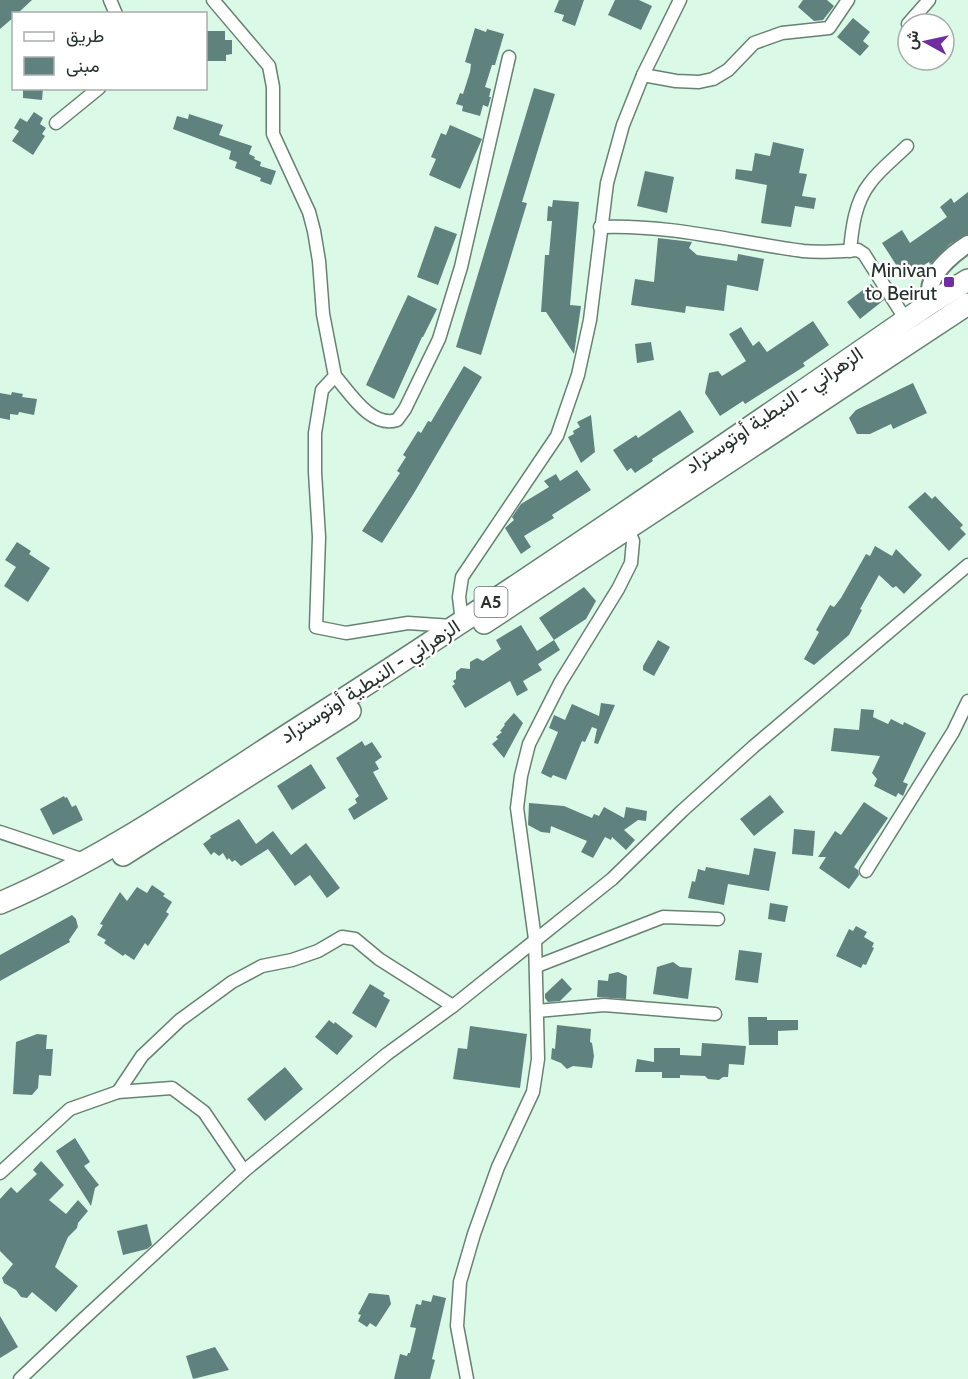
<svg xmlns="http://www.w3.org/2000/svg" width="968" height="1379" viewBox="0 0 968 1379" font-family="Cabin,Vazirmatn,sans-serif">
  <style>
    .building { fill: #60827f }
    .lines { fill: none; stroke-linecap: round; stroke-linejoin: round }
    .street-casing { stroke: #678272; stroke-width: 15 }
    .secondary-casing { stroke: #678272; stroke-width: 20 }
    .highway-casing { stroke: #678272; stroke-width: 24 }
    .street { stroke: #fff; stroke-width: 12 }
    .secondary { stroke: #fff; stroke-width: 16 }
    .highway { stroke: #fff; stroke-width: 21 }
    .poi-dot { fill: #6f2da2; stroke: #fff; stroke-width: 2 }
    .labels { text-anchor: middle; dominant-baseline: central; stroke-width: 5; stroke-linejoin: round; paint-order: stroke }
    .shield { fill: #fff; stroke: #676f6b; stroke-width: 1.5 }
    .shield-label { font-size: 18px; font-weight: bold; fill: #26312b }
    .poi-label { font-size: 20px; fill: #26312b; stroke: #fff; text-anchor: end }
    .street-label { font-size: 20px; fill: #26312b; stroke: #fff }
  </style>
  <rect width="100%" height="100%" fill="#daf9e7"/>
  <g class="building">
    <polygon points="0,0 32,0 17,14 14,14 14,17 0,29"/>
    <polygon points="559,0 584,0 575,26 562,21 564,15 554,12"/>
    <polygon points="615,0 639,0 652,6 641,30 608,15"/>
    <polygon points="803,0 827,0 834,6 823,20 814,21 798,7"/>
    <polygon points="853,18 870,32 863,41 869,46 860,56 837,37"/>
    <polygon points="475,28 486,32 487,29 504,34 495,65 492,65 485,87 491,89 489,97 491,97 488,107 483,105 480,116 462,111 463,106 456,104 460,93 463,94 470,72 471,64 465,62"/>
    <polygon points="206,31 225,31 225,40 232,40 232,54 226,55 226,61 206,61"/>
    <polygon points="23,88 43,88 42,100 23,98"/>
    <polygon points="534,88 555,94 522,202 527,203 481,355 456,347"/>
    <polygon points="34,112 43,118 40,124 46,128 42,134 45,136 33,155 12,141 19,131 14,128 20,118 27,122"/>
    <polygon points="189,114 223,125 219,135 252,146 249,154 255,157 254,159 261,162 260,166 276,171 271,185 260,181 261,178 235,168 237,162 229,159 231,151 173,129 177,116 188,119"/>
    <polygon points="450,125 482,139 460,189 429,175 436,159 431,157 441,133 446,135"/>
    <polygon points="773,142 804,149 799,173 807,174 802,196 816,198 814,209 795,206 791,227 761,223 767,185 735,179 736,169 752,171 755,153 770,156"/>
    <polygon points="645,171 674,177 667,213 637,206"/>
    <polygon points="968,192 968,234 950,244 930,264 929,262 904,277 882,243 902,230 910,243 947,217 940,207 951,198 954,203"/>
    <polygon points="553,200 579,202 570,305 581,306 574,354 546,312 541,312 545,255 549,255 552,221 547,221 548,206 552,207"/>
    <polygon points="435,226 457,234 438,285 417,277"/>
    <polygon points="658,238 692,242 689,248 697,255 737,261 738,254 764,259 758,291 727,285 724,311 686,306 685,313 631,305 635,279 654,282"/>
    <polygon points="871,284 884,300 860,319 847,302"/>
    <polygon points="408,295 437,309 423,337 422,337 394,399 366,385"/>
    <polygon points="813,321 829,345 803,363 805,366 745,404 743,401 720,416 705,393 709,373 718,371 722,376 746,361 729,334 741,327 753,346 759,341 767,352"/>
    <polygon points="651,342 654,360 637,363 635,344"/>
    <polygon points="464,366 482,377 414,493 382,543 362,531 400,473 397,471 406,457 403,455 418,431 421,433 428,421 431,422"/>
    <polygon points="913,383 927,413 893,429 891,424 870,434 857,434 849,418 856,410"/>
    <polygon points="12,392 23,394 22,397 37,399 34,415 19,412 18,415 10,414 10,420 0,418 0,393 11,395"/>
    <polygon points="680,410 694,432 652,459 653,461 635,473 631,468 627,471 613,450 636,435 638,438"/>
    <polygon points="591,415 595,452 581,463 568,437 574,434 573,431 580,427 577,422"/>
    <polygon points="577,470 591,490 552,515 554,518 524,536 531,547 521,554 505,528 514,520 512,517 521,504 549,487 544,481 556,474 560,481"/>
    <polygon points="925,492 932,499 935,496 963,525 960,528 966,534 949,551 908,507"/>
    <polygon points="17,542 31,551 29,554 50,568 28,602 4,586 16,567 5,560"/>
    <polygon points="875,546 892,556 896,549 922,575 904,594 896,586 893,588 879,575 860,609 862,610 849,635 814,665 804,659 819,632 816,630 830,605 834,607 841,598 866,554 870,556"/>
    <polygon points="584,587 596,601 586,619 554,640 560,650 538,664 542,670 523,681 528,690 517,696 510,681 465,708 452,686 455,684 453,681 456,679 456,672 461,668 470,669 470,662 477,658 483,661 501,649 496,640 521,625 537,651 554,640 539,618"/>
    <polygon points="658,640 670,647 654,676 643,670 643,666"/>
    <polygon points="601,703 615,705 598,744 594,743 597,729 592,727 585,742 582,741 566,780 553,775 551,778 541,773 558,732 549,728 554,715 565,720 572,704 599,716"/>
    <polygon points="861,709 874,710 873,717 888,724 891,719 903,725 904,722 926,733 903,782 908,784 903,796 898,793 896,797 874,786 877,779 872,773 880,756 831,751 834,728 859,730"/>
    <polygon points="514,713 523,723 504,758 492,744 498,739 496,737 502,732 500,731 505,725 504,724"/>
    <polygon points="362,741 365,746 372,742 382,757 375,762 379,769 373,772 388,799 354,820 348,809 357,803 355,799 359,796 336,758"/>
    <polygon points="311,764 326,788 292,810 277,786"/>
    <polygon points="770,795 784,812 754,836 740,819"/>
    <polygon points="64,796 65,798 67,797 72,807 76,805 83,820 53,835 40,809"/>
    <polygon points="864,802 888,818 854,867 858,870 859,875 849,889 819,868 826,857 818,857 835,831 841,835"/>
    <polygon points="529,803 564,806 592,818 594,814 599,816 604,807 624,818 626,807 647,811 646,821 638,820 624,830 635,840 626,850 612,837 611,840 605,837 593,858 581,852 587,841 551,826 550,833 541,832 528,825"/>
    <polygon points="239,819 256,844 273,831 291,855 306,843 340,888 327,898 310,875 295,886 268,849 241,866 235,860 232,862 229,858 227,860 223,853 219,856 214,852 211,855 203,844 211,838 210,836"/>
    <polygon points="794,829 815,831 813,856 792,854"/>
    <polygon points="754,848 776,852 769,891 728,884 724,905 688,898 692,881 695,882 698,869 705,871 706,867 749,875"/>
    <polygon points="152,885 165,894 163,896 172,902 166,912 169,914 148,946 145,943 134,960 125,954 123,956 104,943 106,940 97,935 103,925 100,924 120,892 127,901 137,887 147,893"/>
    <polygon points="770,903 788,906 785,922 768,919"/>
    <polygon points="72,915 76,919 78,927 69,940 70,942 0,981 0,955"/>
    <polygon points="856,926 867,932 864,937 874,943 872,947 874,948 866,965 863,964 861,968 836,956 849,929 853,931"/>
    <polygon points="739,950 762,953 758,983 735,980"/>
    <polygon points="673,962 680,967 692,968 688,999 653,994 657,967"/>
    <polygon points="618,972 627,976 626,999 597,997 598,980 608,981 609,974"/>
    <polygon points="562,978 572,989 560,1001 548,1002 545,998 545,994"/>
    <polygon points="370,984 385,993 383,996 390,1000 376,1028 352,1013"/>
    <polygon points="748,1017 767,1017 767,1020 798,1020 798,1030 778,1031 778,1045 749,1045"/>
    <polygon points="329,1020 334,1024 335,1022 353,1036 337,1055 315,1037"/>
    <polygon points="557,1025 591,1029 590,1042 592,1043 594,1056 592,1068 573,1066 567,1069 561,1063 551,1059 552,1048 555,1049"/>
    <polygon points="470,1026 527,1034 520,1088 453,1079 458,1048 467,1049"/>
    <polygon points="37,1034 47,1035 46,1049 53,1049 51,1076 39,1075 38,1088 32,1095 13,1094 16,1042"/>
    <polygon points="702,1043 746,1046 744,1065 729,1064 728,1077 723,1077 719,1080 708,1079 705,1076 680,1075 680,1078 662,1078 662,1072 635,1072 637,1059 654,1062 654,1048 680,1048 680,1055 701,1056"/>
    <polygon points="285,1067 303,1089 265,1121 247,1099"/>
    <polygon points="75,1138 90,1162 84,1166 99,1185 95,1188 91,1206 56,1151"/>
    <polygon points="41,1161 64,1185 49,1200 66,1214 78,1200 88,1211 78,1223 77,1228 68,1237 55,1267 78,1286 56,1312 32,1292 27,1298 21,1297 16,1290 4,1283 2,1278 13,1264 0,1251 0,1199 11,1187 17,1193 37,1174 33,1170"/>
    <polygon points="147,1224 152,1245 147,1249 123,1255 117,1231"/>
    <polygon points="369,1293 389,1295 391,1304 376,1327 370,1323 367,1327 358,1321 361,1315 358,1314"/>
    <polygon points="433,1295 446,1298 432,1359 435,1360 430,1379 394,1379 400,1354 407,1356 408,1353 410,1353 416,1328 410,1327 416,1304 421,1305 422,1300 431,1302"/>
    <polygon points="0,1316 18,1347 0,1358"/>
    <polygon points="215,1347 229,1370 193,1379 186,1356"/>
  </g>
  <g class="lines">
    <g class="street-casing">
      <g id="street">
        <polyline points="110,0 116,14"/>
        <polyline points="213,0 269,66 273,87 273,134 309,212 314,231 319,261 323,314 335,376 322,390 315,433 315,472 319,537 316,627 346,633 408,623 452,626"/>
        <polyline points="908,24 929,0"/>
        <polyline points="643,75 676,81 699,82 713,79 728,70 754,43 782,33 829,28 848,0"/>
        <polyline points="56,123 99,88"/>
        <path d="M600 227C668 224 736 242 803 251 821 253 840 251 858 250L864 254 906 320"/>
        <path d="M850 251C852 228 855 202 870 183 880 169 895 158 907 146"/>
        <path d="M335 376C350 393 371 428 397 420L405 409 439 339 461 267 509 57"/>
        <polyline points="462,622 459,597 462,577 557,436 578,375 590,320 607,183 623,125 643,75 680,0"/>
        <polyline points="0,832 87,861"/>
        <polyline points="866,871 953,732 968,701"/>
        <polyline points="537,966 663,917 718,919"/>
        <polyline points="537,1011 604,1005 715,1014"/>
        <polyline points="118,1092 142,1056 180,1020 232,982 262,966 292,960 318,951 342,937 355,939 379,959 453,1006"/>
        <polyline points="0,1173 70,1109 118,1092 172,1088 204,1112 244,1171"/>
        <polyline points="20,1379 77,1325 244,1171 387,1054 453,1006 612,879 682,811 753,747 968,565"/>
        <polyline points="467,1379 457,1326 460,1282 474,1234 498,1167 533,1092 538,1059 535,939 517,808 521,776 529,744 560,683 618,589 631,563 633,541 628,529"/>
      </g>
    </g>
    <g class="secondary-casing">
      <path id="secondary" d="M929 304C930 298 929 290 931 284 936 268 954 253 968 244"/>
    </g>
    <g class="highway-casing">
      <g id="highway">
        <polyline points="484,623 968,304"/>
        <polyline points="123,855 350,711"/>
        <path d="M0 903C111 856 210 784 311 720 520 586 725 445 929 304L968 280"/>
      </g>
    </g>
    <use href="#street" class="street"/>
    <use href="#secondary" class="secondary"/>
    <use href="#highway" class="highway"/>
  </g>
  <rect class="poi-dot" x="943" y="276" width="12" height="12" rx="3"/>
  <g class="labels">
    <rect class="shield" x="474.5" y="587" width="33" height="30" rx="4.5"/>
    <g class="shield-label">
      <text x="491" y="602">A5</text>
    </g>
    <g class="poi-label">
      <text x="937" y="270">Minivan<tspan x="937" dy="23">to Beirut</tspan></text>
    </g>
    <g class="street-label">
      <text transform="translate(774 410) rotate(-34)">الزهراني - النبطية أوتوستراد</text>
      <text transform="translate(370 681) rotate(-33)">الزهراني - النبطية أوتوستراد</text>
    </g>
  </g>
  <rect x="12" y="12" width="195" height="78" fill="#ffffff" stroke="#a8adaa" stroke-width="1.5"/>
  <rect x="24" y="32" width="30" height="9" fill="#ffffff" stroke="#a8adaa" stroke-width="1.5"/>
  <text x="66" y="42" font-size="18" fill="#26312b">طريق</text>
  <rect x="24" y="57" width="30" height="18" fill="#60827f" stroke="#a8adaa" stroke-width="1.5"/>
  <text x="66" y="72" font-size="18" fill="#26312b">مبنى</text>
  <g transform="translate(926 42) rotate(278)"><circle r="28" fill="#ffffff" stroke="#a8adaa" stroke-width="1.5"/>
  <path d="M0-4.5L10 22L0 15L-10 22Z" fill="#6f2da2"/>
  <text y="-9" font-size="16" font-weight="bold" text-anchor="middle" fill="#26312b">ش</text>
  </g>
</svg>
